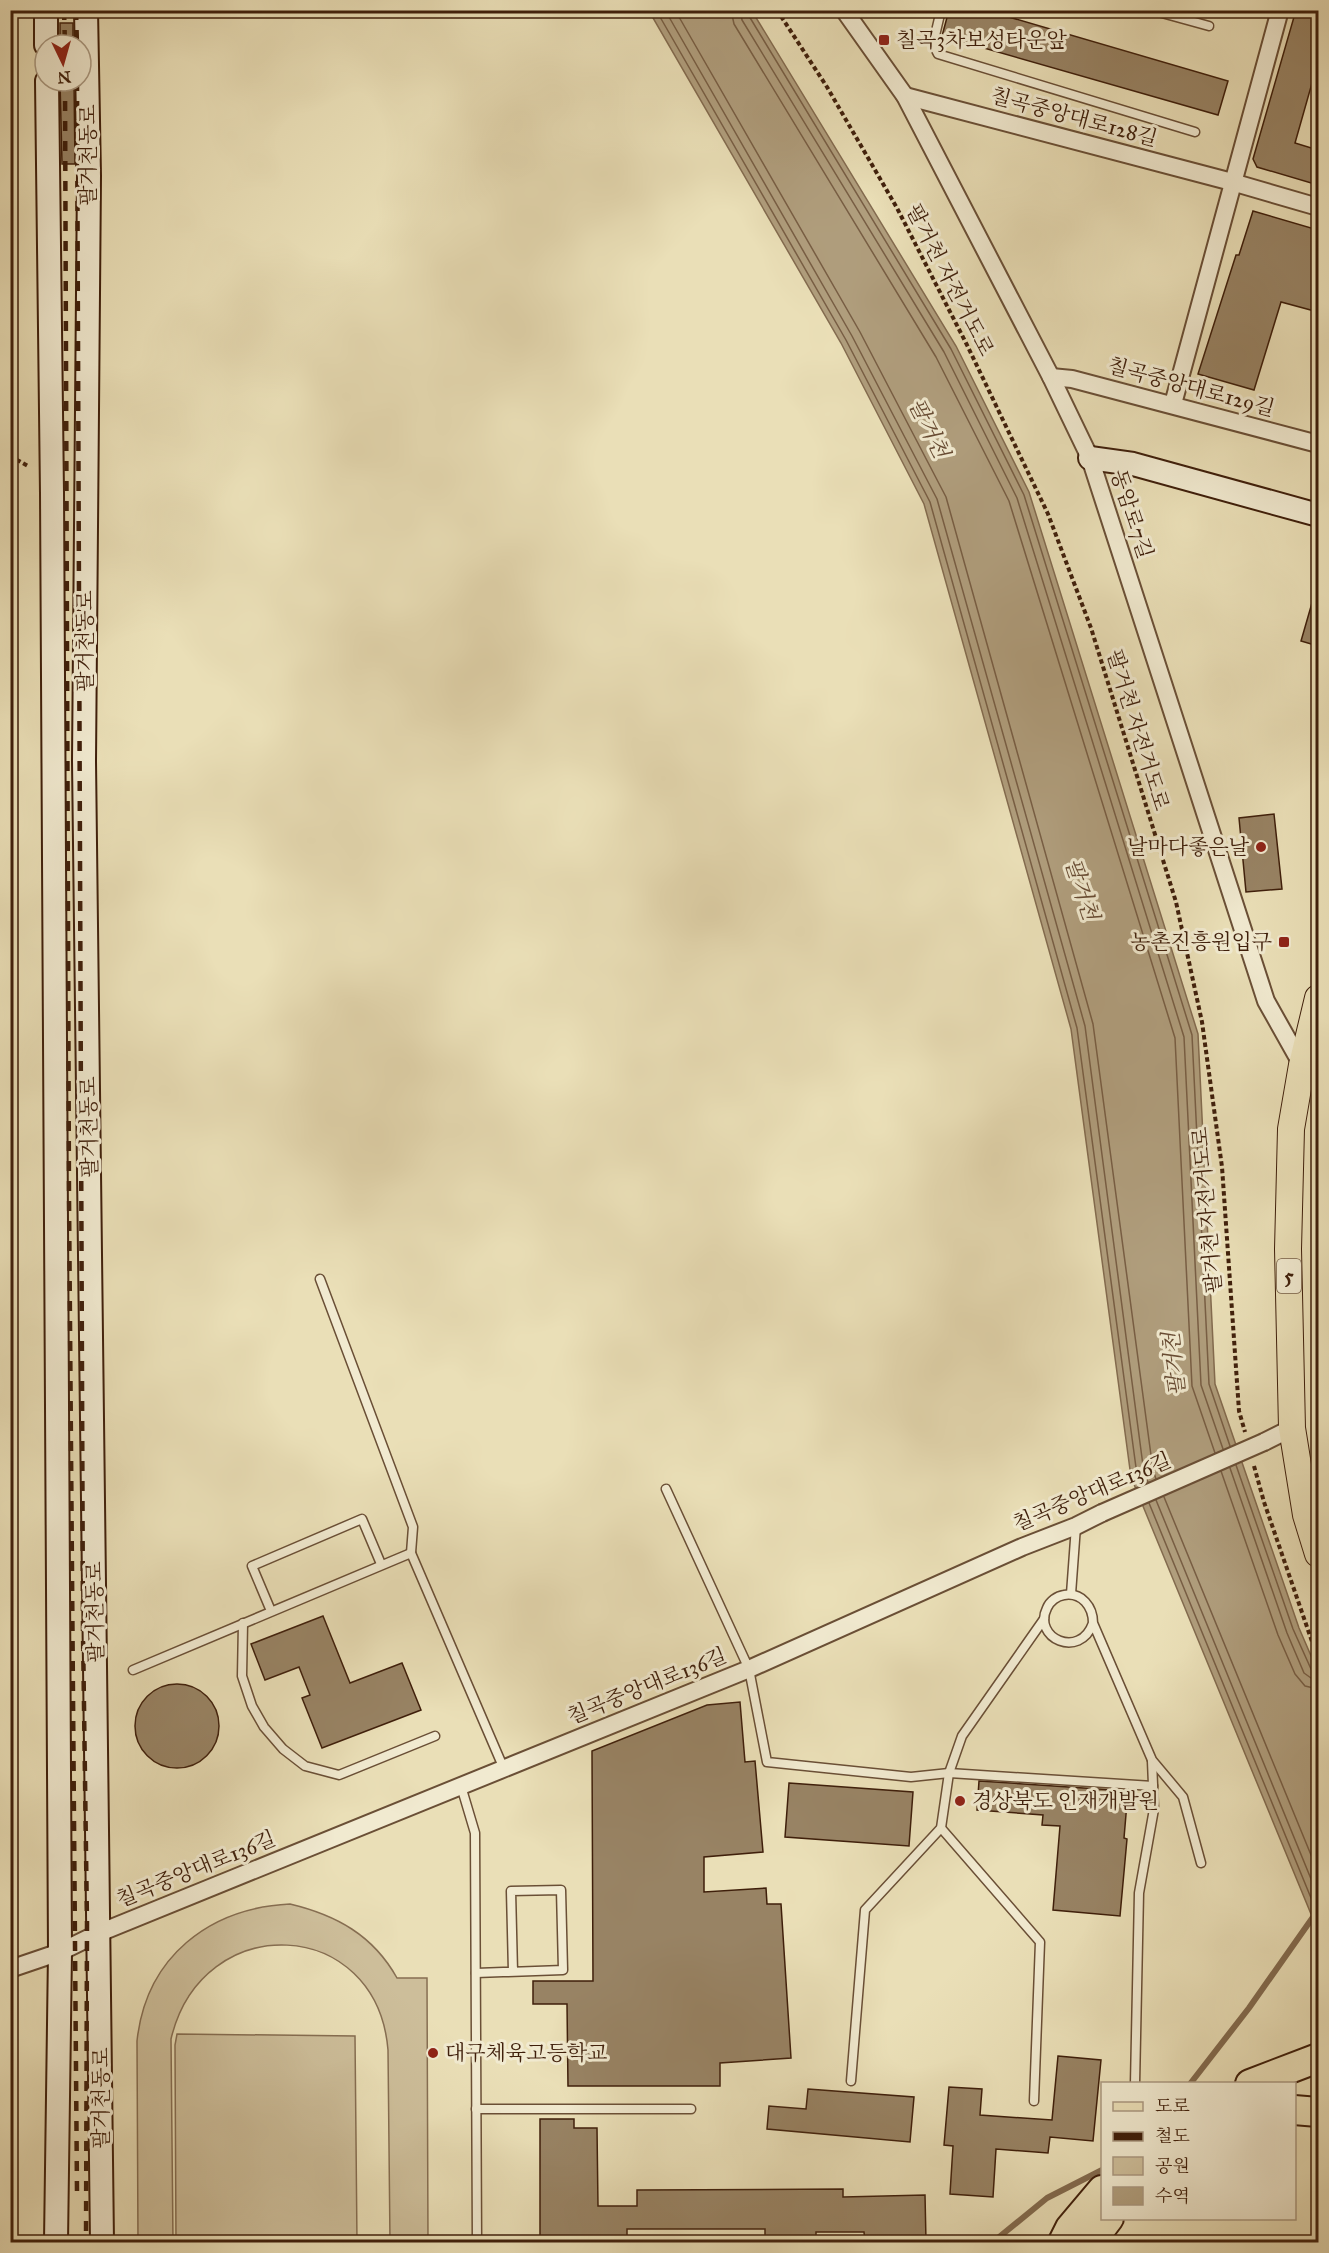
<svg xmlns="http://www.w3.org/2000/svg" width="1329" height="2253" viewBox="0 0 1329 2253" font-family="'IM FELL Great Primer','Noto Serif KR',serif">
  <style>
    .green { fill: #cdbe9a; stroke: #866e52; stroke-width: 1.5 }
    .water { fill: #b09e7d; stroke: #836b4f; stroke-width: 1.5 }
    .lines { fill: none; stroke-linecap: round; stroke-linejoin: round }
    .shore { stroke: #785e44; stroke-width: 1.5 }
    .stream { stroke: #836b4f; stroke-width: 6 }
    .building { fill: #988364; stroke: #3f1f0b; stroke-width: 1.5 }
    .lane-casing { stroke: #6a4f36; stroke-width: 11 }
    .street-casing { stroke: #6a4f36; stroke-width: 20 }
    .secondary-casing { stroke: #3f1f0b; stroke-width: 26 }
    .primary-casing { stroke: #3f1f0b; stroke-width: 28 }
    .highway-casing { stroke: #3f1f0b; stroke-width: 32 }
    .path { stroke: #3f1f0b; stroke-width: 4; stroke-dasharray: 4.5 3; stroke-linecap: butt }
    .lane { stroke: #f1ead0; stroke-width: 8 }
    .street { stroke: #f1ead0; stroke-width: 16 }
    .secondary { stroke: #f1ead0; stroke-width: 22 }
    .primary { stroke: #eadfb7; stroke-width: 26 }
    .highway { stroke: #eadfb7; stroke-width: 28 }
    .rail { stroke: #3f1f0b; stroke-width: 4.5; stroke-dasharray: 10 10; stroke-linecap: butt }
    .street-bridge-casing { stroke: #6a4f36; stroke-width: 20; stroke-linecap: butt }
    .street-bridge { stroke: #f1ead0; stroke-width: 16 }
    .poi-dot { fill: #8f2418; stroke: #f1ead0; stroke-width: 2 }
    .labels { text-anchor: middle; dominant-baseline: central; stroke-width: 6; stroke-linejoin: round; paint-order: stroke }
    .shield { fill: #f1ead0; stroke: #745c46; stroke-width: 1.5 }
    .shield-label { font-size: 20px; font-weight: bold; fill: #3f1f0b }
    .poi-label { font-size: 21px; fill: #3f1f0b; stroke: #f1ead0; text-anchor: start }
    .street-label { font-size: 21px; fill: #3f1f0b; stroke: #f1ead0 }
    .water-label { font-size: 22px; font-style: italic; fill: #674b33; stroke: #f1ead0 }
  </style>
  <rect width="100%" height="100%" fill="#eadfb7"/>
  <filter id="stains"><feTurbulence type="fractalNoise" baseFrequency=".00333" numOctaves="4"/><feColorMatrix values="0 0 0 0 .2 0 0 0 0 .09 0 0 0 0 .02 0 0 0 .5 -.17"/></filter>
  <radialGradient id="worn" r=".72"><stop offset=".6" stop-color="#630" stop-opacity="0"/><stop offset="1" stop-color="#630" stop-opacity=".3"/></radialGradient>
  <g class="green">
    <path d="M290 1904C336 1915 373 1935 397 1978H427L428 2242H390L388 2050C377 1916 202 1908 171 2039L173 2242H138L137 2041C146 1957 209 1908 290 1904Z"/>
    <polygon points="177,2034 355,2036 357,2242 176,2242 175,2045"/>
  </g>
  <polygon class="water" points="649,11 752,11 956,346 1029,492 1198,1034 1215,1384 1299,1628 1318,1672 1318,1931 1131,1477 1071,1029 924,504 841,343"/>
  <g class="lines">
    <g class="shore">
      <polyline points="656,10 846,340 930,502 1077,1028 1137,1475 1141,1485"/>
      <polyline points="665,10 852,336 937,499 1085,1026 1144,1473 1148,1482"/>
      <polyline points="675,10 860,332 946,497 1093,1024 1153,1470 1156,1479"/>
      <polyline points="731,10 734,24 936,357 1009,501 1175,1038 1192,1386 1215,1453"/>
      <polyline points="740,10 742,20 944,352 1017,498 1184,1037 1201,1385 1223,1449"/>
      <polyline points="748,10 749,16 951,349 1024,495 1192,1035 1209,1384 1230,1446"/>
      <polyline points="1236,1465 1293,1629 1311,1669 1318,1672"/>
      <polyline points="1230,1468 1287,1633 1304,1673 1311,1678 1318,1680"/>
      <polyline points="1221,1471 1278,1635 1295,1674 1305,1686 1318,1689"/>
      <polyline points="1164,1497 1318,1872"/>
      <polyline points="1156,1500 1318,1896"/>
      <polyline points="1149,1503 1318,1915"/>
    </g>
    <g class="stream">
      <polyline points="1190,2084 1249,2008 1318,1910"/>
      <polyline points="993,2242 1047,2198 1102,2170"/>
    </g>
  </g>
  <g class="building">
    <polygon points="949,10 985,10 1228,81 1218,115 942,36"/>
    <polygon points="1296,10 1318,10 1318,62 1295,143 1318,150 1318,185 1257,167 1253,159"/>
    <rect x="60" y="23" width="13" height="22"/>
    <polygon points="60,81 74,81 75,164 62,164"/>
    <polygon points="1253,211 1318,230 1318,312 1281,302 1254,390 1198,374 1236,255 1239,255"/>
    <polygon points="1314,596 1318,597 1318,646 1301,641"/>
    <polygon points="1274,814 1282,889 1246,892 1239,818"/>
    <polygon points="323,1616 350,1683 402,1663 421,1710 322,1748 302,1698 310,1695 299,1667 265,1680 251,1644"/>
    <circle cx="177" cy="1726" r="42"/>
    <polygon points="740,1702 745,1762 755,1761 763,1852 704,1857 704,1892 766,1888 767,1904 781,1904 791,2058 720,2063 720,2086 568,2086 567,2004 533,2004 533,1981 593,1981 592,1751 707,1705"/>
    <polygon points="979,1781 1128,1791 1124,1838 1127,1839 1120,1916 1053,1910 1060,1826 1042,1825 1043,1815 977,1810"/>
    <polygon points="789,1783 913,1792 909,1846 785,1837"/>
    <polygon points="1058,2056 1101,2060 1093,2141 1050,2137 1048,2153 996,2149 993,2197 950,2194 953,2146 944,2145 949,2087 982,2089 980,2115 1052,2120"/>
    <polygon points="808,2089 914,2097 910,2142 767,2129 769,2106 806,2109"/>
    <polygon points="540,2119 574,2119 574,2128 597,2128 598,2206 637,2206 637,2190 843,2189 843,2197 925,2195 926,2241 865,2242 864,2232 816,2232 816,2242 765,2242 765,2229 627,2229 627,2242 540,2242"/>
  </g>
  <g class="lines">
    <g class="lane-casing">
      <g id="lane">
        <polyline points="941,10 933,44 938,54 1195,132"/>
        <polyline points="1151,10 1209,26"/>
        <polyline points="320,1279 413,1527 411,1553"/>
        <polyline points="666,1489 749,1669 767,1762 911,1777 949,1773 1153,1786"/>
        <polyline points="1071,1594 1076,1526"/>
        <polyline points="271,1611 252,1566 362,1519 381,1564"/>
        <polyline points="243,1623 242,1676 252,1706 264,1727 283,1749 305,1766 339,1775 435,1736"/>
        <path d="M1093 1623C1080 1660 1032 1638 1047 1608 1050 1601 1057 1596 1064 1595 1082 1592 1093 1607 1093 1623L1152 1760 1183 1797 1201 1863"/>
        <polyline points="133,1670 411,1553 504,1769"/>
        <polyline points="461,1786 475,1833 477,2242"/>
        <polyline points="941,1828 1040,1942 1034,2101"/>
        <polyline points="476,1973 563,1970 561,1890 511,1891 513,1972"/>
        <polyline points="851,2081 865,1910 941,1828 949,1773 962,1736 1044,1619"/>
        <polyline points="1135,2084 1139,1893 1154,1809 1152,1761"/>
        <polyline points="476,2109 691,2109"/>
      </g>
    </g>
    <g class="street-casing">
      <g id="street">
        <polyline points="844,10 905,96 1051,377 1090,458 1266,1001 1302,1065"/>
        <polyline points="905,96 1232,182 1318,207"/>
        <polyline points="1051,377 1072,379 1318,444"/>
        <polyline points="1173,404 1280,10"/>
        <polyline points="1264,1442 1292,1428"/>
        <polyline points="10,1969 60,1952 99,1933 749,1669 1022,1547 1076,1526 1102,1513"/>
      </g>
    </g>
    <g class="secondary-casing">
      <g id="secondary">
        <polyline points="46,10 46,45"/>
        <polyline points="86,10 89,176 84,761 102,2242"/>
        <polyline points="47,81 52,493 60,1952 56,2242"/>
        <polyline points="1090,458 1133,464 1318,515"/>
      </g>
    </g>
    <g class="primary-casing">
      <polyline id="primary" points="1318,998 1302,1065 1291,1129 1288,1249 1292,1428 1306,1515 1318,1554"/>
    </g>
    <g class="highway-casing">
      <g id="highway">
        <polyline points="1250,2084 1318,2058"/>
        <polyline points="1294,2110 1318,2112"/>
        <polyline points="1063,2242 1070,2228 1102,2190"/>
        <polyline points="1091,2242 1109,2218"/>
      </g>
    </g>
    <g class="path">
      <polyline points="777,10 827,87 897,208 967,345 1048,514 1091,628 1176,902 1202,1022 1222,1167 1239,1411 1245,1432"/>
      <polyline points="10,456 28,466"/>
      <polyline points="1254,1466 1264,1502 1318,1659"/>
    </g>
    <use href="#lane" class="lane"/>
    <use href="#street" class="street"/>
    <use href="#secondary" class="secondary"/>
    <use href="#primary" class="primary"/>
    <use href="#highway" class="highway"/>
    <g class="rail">
      <polyline points="64,10 65,45"/>
      <polyline points="76,10 77,45"/>
      <polyline points="65,81 69,1197 77,2193"/>
      <polyline points="77,81 83,1633 87,1923 86,2242"/>
    </g>
    <g class="street-bridge-casing">
      <polyline id="street-bridge" points="1102,1513 1264,1442"/>
    </g>
    <use href="#street-bridge" class="street-bridge"/>
  </g>
  <g class="poi-dot">
    <rect x="878" y="34" width="12" height="12" rx="3"/>
    <circle cx="1261" cy="847" r="6"/>
    <rect x="1278" y="936" width="12" height="12" rx="3"/>
    <circle cx="960" cy="1801" r="6"/>
    <circle cx="433" cy="2053" r="6"/>
  </g>
  <g class="labels">
    <rect class="shield" x="1277" y="1259" width="24" height="34" rx="4.5"/>
    <g class="shield-label">
      <text x="1289" y="1276">5</text>
    </g>
    <g class="poi-label">
      <text x="896" y="40">칠곡3차보성타운앞</text>
      <text x="1249" y="847" text-anchor="end">날마다좋은날</text>
      <text x="1272" y="942" text-anchor="end">농촌진흥원입구</text>
      <text x="972" y="1801">경상북도 인재개발원</text>
      <text x="445" y="2053">대구체육고등학교</text>
    </g>
    <g class="street-label">
      <text transform="translate(1074 117) rotate(15)">칠곡중앙대로128길</text>
      <text transform="translate(88 155) rotate(-90)">팔거천동로</text>
      <text transform="translate(950 280) rotate(63)">팔거천 자전거도로</text>
      <text transform="translate(1191 387) rotate(15)">칠곡중앙대로129길</text>
      <text transform="translate(1132 514) rotate(72)">동암로7길</text>
      <text transform="translate(85 641) rotate(-90)">팔거천동로</text>
      <text transform="translate(1138 730) rotate(73)">팔거천 자전거도로</text>
      <text transform="translate(89 1127) rotate(-91)">팔거천동로</text>
      <text transform="translate(1207 1210) rotate(-95)">팔거천 자전거도로</text>
      <text transform="translate(1092 1492) rotate(-23)">칠곡중앙대로136길</text>
      <text transform="translate(95 1612) rotate(-91)">팔거천동로</text>
      <text transform="translate(647 1686) rotate(-22)">칠곡중앙대로136길</text>
      <text transform="translate(196 1869) rotate(-22)">칠곡중앙대로136길</text>
      <text transform="translate(101 2098) rotate(-90)">팔거천동로</text>
    </g>
    <g class="water-label">
      <text transform="translate(929 428) rotate(64)">팔거천</text>
      <text transform="translate(1082 889) rotate(72)">팔거천</text>
      <text transform="translate(1174 1364) rotate(-96)">팔거천</text>
    </g>
  </g>
  <rect width="1329" height="2253" fill="none" stroke="#eadfb7" stroke-width="36"/>
  <rect x="12" y="12" width="1305" height="2229" fill="none" stroke="#3f1f0b" stroke-width="3"/>
  <rect x="18" y="18" width="1293" height="2217" fill="none" stroke="#3f1f0b" stroke-width="1.5"/>
  <rect x="1101" y="2082" width="195" height="138" fill="#f1ead0" stroke="#aa9981" stroke-width="1.5"/>
  <rect x="1113" y="2102" width="30" height="9" fill="#eadfb7" stroke="#aa9981" stroke-width="1.5"/>
  <text x="1155" y="2112" font-size="18" fill="#3f1f0b">도로</text>
  <rect x="1113" y="2132" width="30" height="9" fill="#3f1f0b" stroke="#aa9981" stroke-width="1.5"/>
  <text x="1155" y="2142" font-size="18" fill="#3f1f0b">철도</text>
  <rect x="1113" y="2157" width="30" height="18" fill="#cdbe9a" stroke="#aa9981" stroke-width="1.5"/>
  <text x="1155" y="2172" font-size="18" fill="#3f1f0b">공원</text>
  <rect x="1113" y="2187" width="30" height="18" fill="#b09e7d" stroke="#aa9981" stroke-width="1.5"/>
  <text x="1155" y="2202" font-size="18" fill="#3f1f0b">수역</text>
  <g transform="translate(63 63) rotate(175)"><circle r="28" fill="#f1ead0" stroke="#aa9981" stroke-width="1.5"/>
  <path d="M0-4.5L10 22L0 15L-10 22Z" fill="#8f2418"/>
  <text y="-9" font-size="16" font-weight="bold" text-anchor="middle" fill="#3f1f0b">N</text>
  </g>
  <rect width="100%" height="100%" filter="url(#stains)"/>
  <rect width="100%" height="100%" fill="url(#worn)"/>
</svg>
